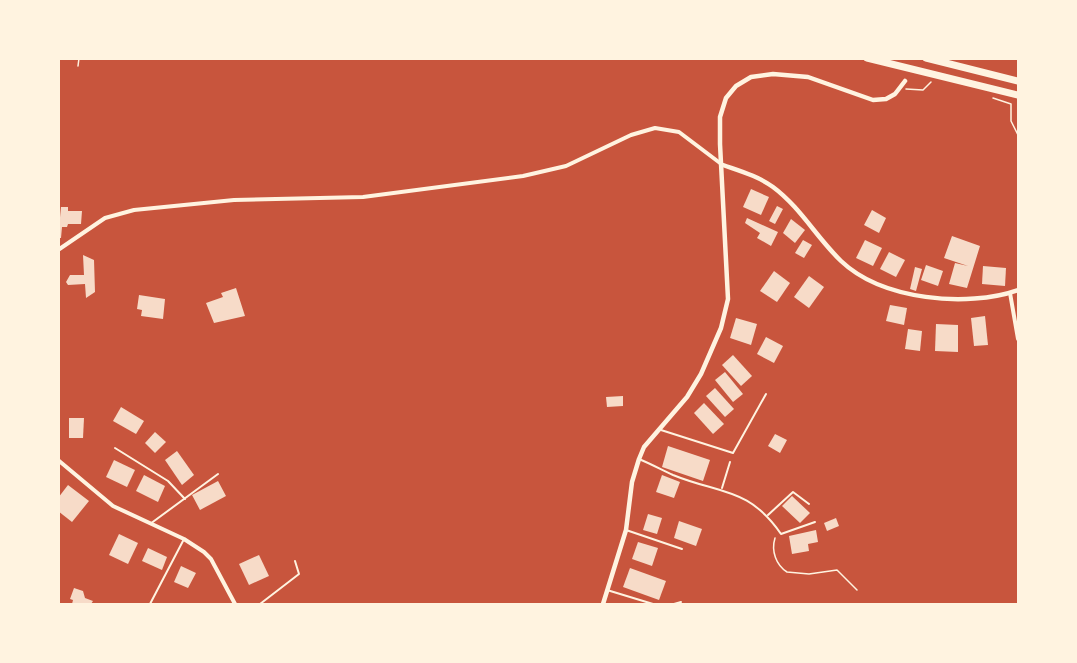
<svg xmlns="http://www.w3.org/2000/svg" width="1077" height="663" viewBox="0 0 1077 663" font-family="'Source Sans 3',sans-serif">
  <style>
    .building { fill: #f7dbc8 }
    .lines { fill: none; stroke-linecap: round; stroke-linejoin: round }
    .path { stroke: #fff3e0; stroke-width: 1.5 }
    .service { stroke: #fff3e0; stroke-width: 2 }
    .minor { stroke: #fff3e0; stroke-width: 4 }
    .tertiary { stroke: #fff3e0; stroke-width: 4.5 }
    .trunk { stroke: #fff3e0; stroke-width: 7 }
  </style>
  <rect width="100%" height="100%" fill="#c8553d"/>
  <g class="building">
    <polygon points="751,189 769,197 761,215 743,207"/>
    <polygon points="777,206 783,209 775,224 769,221"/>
    <polygon points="61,207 68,207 68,211 82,211 81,224 68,224 67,227 62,227 61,238 58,238"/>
    <polygon points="872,210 886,218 879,233 864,225"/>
    <polygon points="747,218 778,232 771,246 757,238 760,233 745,223"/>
    <polygon points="791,219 805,230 795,243 783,233"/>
    <polygon points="952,236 980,246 967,288 949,284 955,263 968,266 944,258"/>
    <polygon points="803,240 812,245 804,258 795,253"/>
    <polygon points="865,240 882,248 873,266 856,258"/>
    <polygon points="889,252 905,260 896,277 880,269"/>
    <polygon points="83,255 94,260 95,292 86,298 85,284 68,285 66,282 70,275 84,275"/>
    <polygon points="926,265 943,271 938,286 921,280"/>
    <polygon points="983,266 1006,268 1005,286 982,284"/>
    <polygon points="915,267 922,269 916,291 910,289"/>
    <polygon points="774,271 790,283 777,302 760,291"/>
    <polygon points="809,276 824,287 809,308 794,297"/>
    <polygon points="236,288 245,316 214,323 206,303 223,297 221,293"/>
    <polygon points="139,295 165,299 163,319 141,316 142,310 137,309"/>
    <polygon points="890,305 907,308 904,325 886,321"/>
    <polygon points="985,316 988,345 974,346 971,318"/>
    <polygon points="736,318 757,324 751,345 730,338"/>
    <polygon points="936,324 958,325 958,352 935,351"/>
    <polygon points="908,329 922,331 920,351 905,349"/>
    <polygon points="766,337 783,346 774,363 757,354"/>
    <polygon points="733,355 752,376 741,386 722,365"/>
    <polygon points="725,372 743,394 733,402 715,380"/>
    <polygon points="715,388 734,409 725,417 706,396"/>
    <polygon points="623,396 623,406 607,407 606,397"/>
    <polygon points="704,403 724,424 713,434 694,413"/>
    <polygon points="121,407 144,421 136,434 113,421"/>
    <polygon points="69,418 84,418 83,438 69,438"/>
    <polygon points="155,432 166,442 155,453 145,443"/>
    <polygon points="775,434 787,440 780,453 768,446"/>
    <polygon points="668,446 710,460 703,481 662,467"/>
    <polygon points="177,451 194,475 182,485 165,460"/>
    <polygon points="114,460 135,470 127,487 106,477"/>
    <polygon points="144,475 165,486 158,502 136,491"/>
    <polygon points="662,475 680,482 674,498 656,492"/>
    <polygon points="218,481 226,496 200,510 192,495"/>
    <polygon points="68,485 89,501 72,522 58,511 58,498"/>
    <polygon points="792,496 810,513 800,523 782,506"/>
    <polygon points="648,514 662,518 657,534 643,530"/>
    <polygon points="836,518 839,526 827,531 824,523"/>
    <polygon points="679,521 702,529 696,546 674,538"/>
    <polygon points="816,530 818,542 808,544 809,551 792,554 789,536"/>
    <polygon points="119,534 138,543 128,564 109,555"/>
    <polygon points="638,542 658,548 652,566 632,559"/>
    <polygon points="148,548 167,557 162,570 142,561"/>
    <polygon points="259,555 269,576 249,585 239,564"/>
    <polygon points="181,566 196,573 188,588 174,582"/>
    <polygon points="630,568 666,581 659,600 623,587"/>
    <polygon points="74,588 83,591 85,598 93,601 91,604 72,604 73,600 70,599"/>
  </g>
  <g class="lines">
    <g class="path">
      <polyline points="78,66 79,58"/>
      <polyline points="906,89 923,90 931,82"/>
      <polyline points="993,98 1011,104 1011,121 1018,135"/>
      <path d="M775 538C771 551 776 565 787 572L809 574 837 570 857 590"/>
    </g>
    <g class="service">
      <polyline points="661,430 733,453 766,394"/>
      <polyline points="115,448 168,481 185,499"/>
      <path d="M639 459C651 464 662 470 673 475 719 494 749 487 781 534L815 522"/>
      <polyline points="722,488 730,462"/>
      <polyline points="768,515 793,492 809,504"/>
      <polyline points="150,524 218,474"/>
      <polyline points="626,530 682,549"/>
      <polyline points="607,590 653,604"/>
      <polyline points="150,604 184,539"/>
      <polyline points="260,604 299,574 295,561"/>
      <polyline points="674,604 681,602"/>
    </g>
    <g class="minor">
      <polyline points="58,250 105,218 134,210 234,200 363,197 523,176 566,166 631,135 655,128 679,132 720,163"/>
      <polyline points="1010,293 1018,339"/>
      <polyline points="58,460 113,506 184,539 204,552 211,559 235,604"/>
    </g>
    <g class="tertiary">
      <path d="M723 165C740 171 758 176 773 187 800 207 817 238 841 261 882 300 967 308 1018 290"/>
      <polyline points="603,604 626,530 632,482 639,459 644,447 687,397 701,374 721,328 728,299 720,144 720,117 726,98 736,86 751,77 773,74 808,77 873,100 886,99 895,94 905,81"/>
    </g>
    <g class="trunk">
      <polyline points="867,58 1018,95"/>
      <polyline points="926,58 1018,81"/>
    </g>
  </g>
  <rect width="1077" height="663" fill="none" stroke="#fff3e0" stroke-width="120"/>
</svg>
